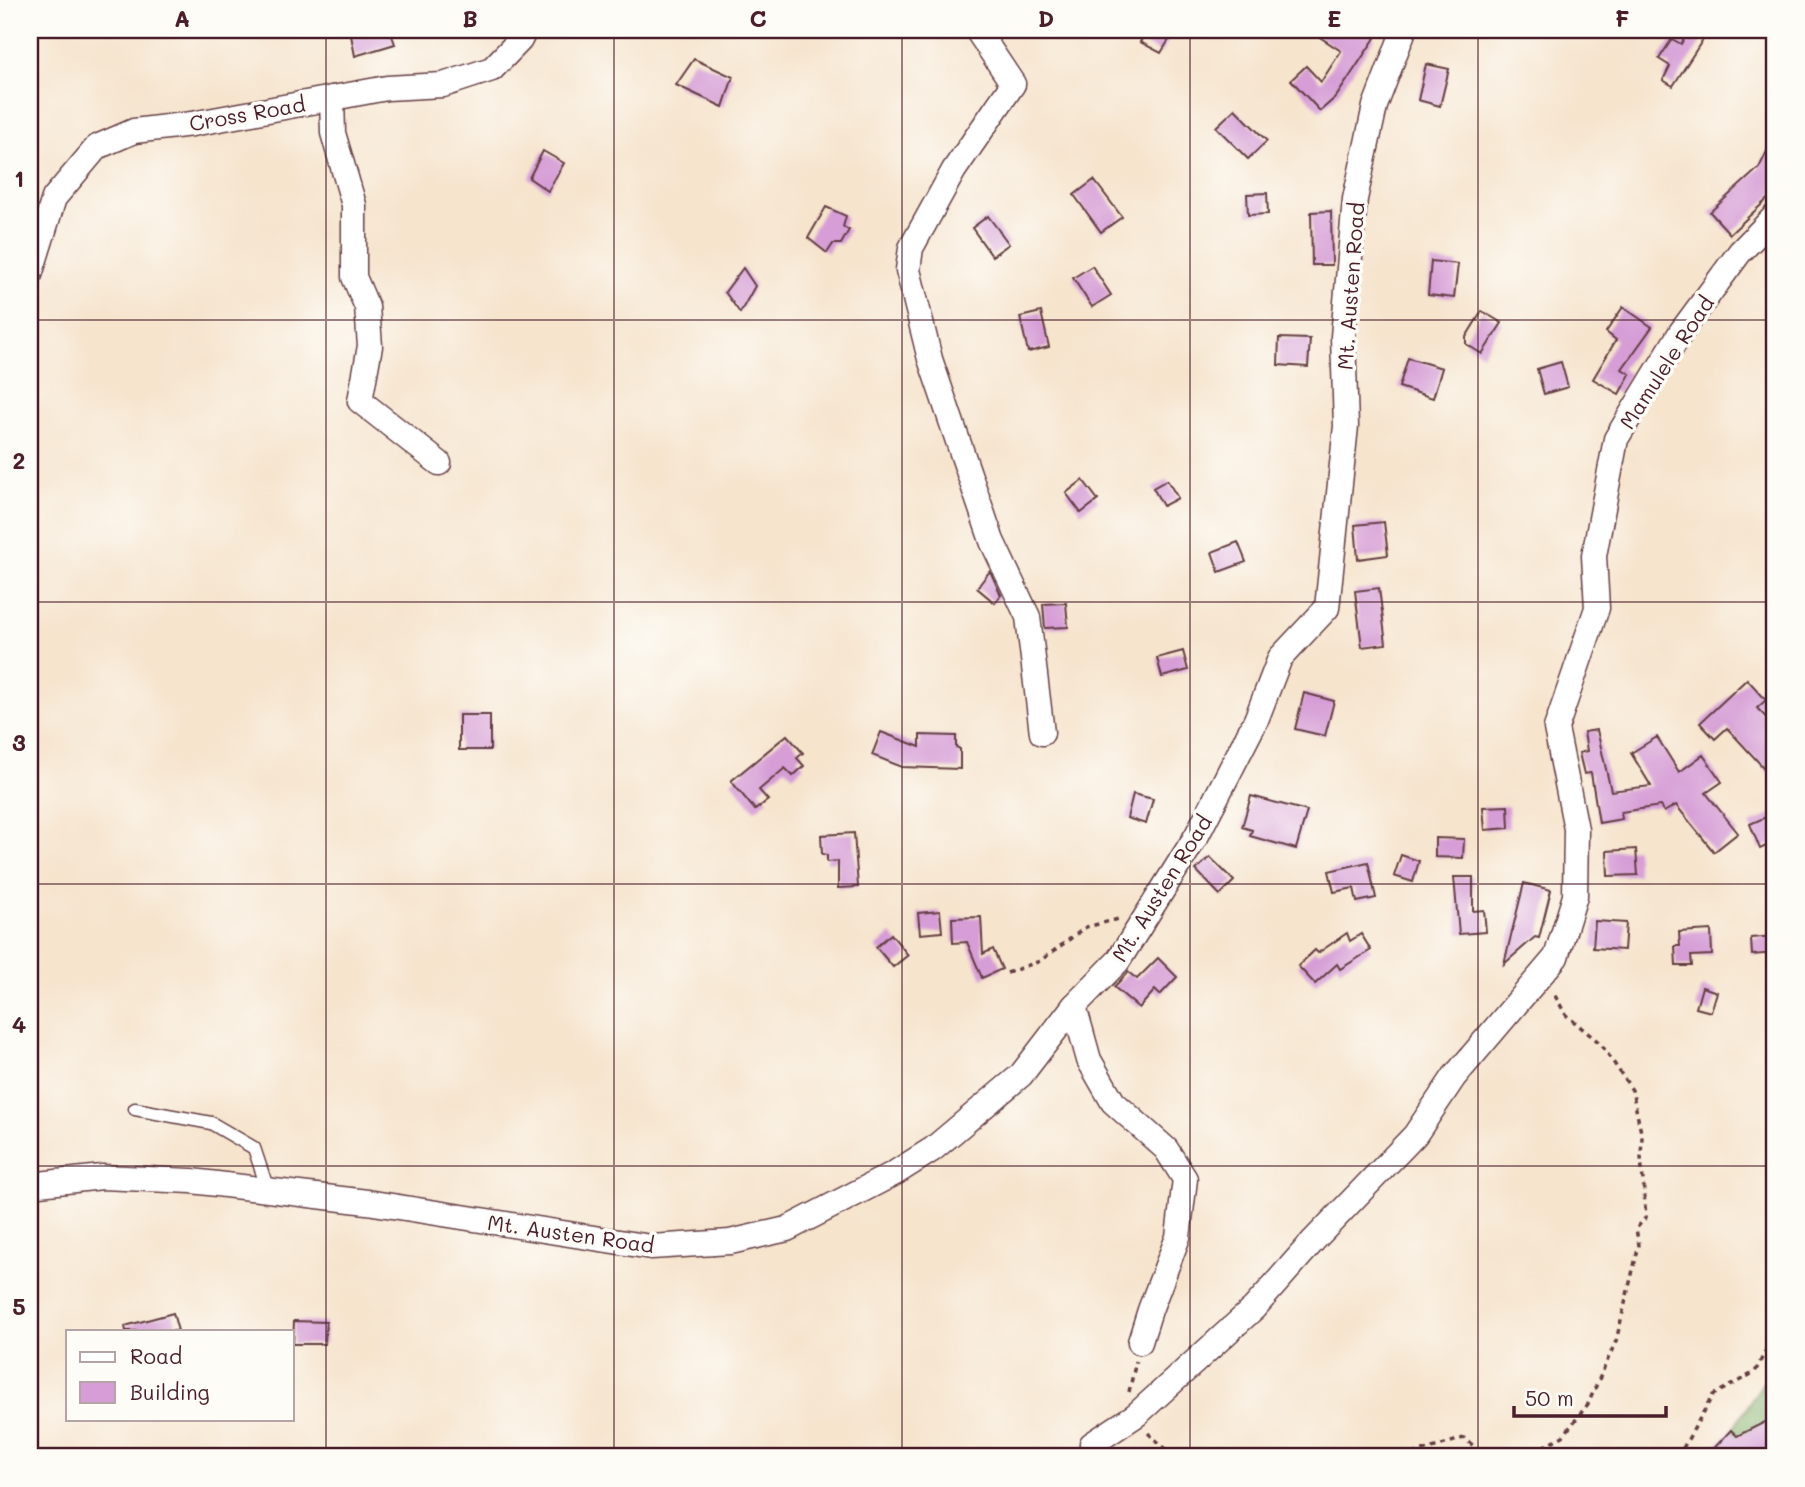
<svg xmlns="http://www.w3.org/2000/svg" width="1805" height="1487" viewBox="0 0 1805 1487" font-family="Mali,sans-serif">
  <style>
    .forest { fill: #7eac65; stroke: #646648; stroke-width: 2 }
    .building { fill: #d69dd6 }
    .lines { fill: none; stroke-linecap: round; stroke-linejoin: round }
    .lane-casing { stroke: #643d43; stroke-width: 15 }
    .street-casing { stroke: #643d43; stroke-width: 27 }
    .path { stroke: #643d43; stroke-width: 3.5; stroke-dasharray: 5 5; stroke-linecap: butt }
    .lane { stroke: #fff; stroke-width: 12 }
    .street { stroke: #fff; stroke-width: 24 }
    .grid { fill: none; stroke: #4a1f2b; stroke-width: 2; stroke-opacity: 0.55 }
    .labels { text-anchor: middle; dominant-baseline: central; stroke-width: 7; stroke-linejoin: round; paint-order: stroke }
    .street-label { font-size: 21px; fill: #4a1f2b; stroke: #fdfcf7 }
    .neatline { fill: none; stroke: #4a1f2b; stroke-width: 2.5 }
    .grid-label { font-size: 23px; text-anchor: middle; font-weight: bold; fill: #4a1f2b }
  </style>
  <rect width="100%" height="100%" fill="#fdfcf7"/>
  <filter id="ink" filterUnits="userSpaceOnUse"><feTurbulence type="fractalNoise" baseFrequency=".0143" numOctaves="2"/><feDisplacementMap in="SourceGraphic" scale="14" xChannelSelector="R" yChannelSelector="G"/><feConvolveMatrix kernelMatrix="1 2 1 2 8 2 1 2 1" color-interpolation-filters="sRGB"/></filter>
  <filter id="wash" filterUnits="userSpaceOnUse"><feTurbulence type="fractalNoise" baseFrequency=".00686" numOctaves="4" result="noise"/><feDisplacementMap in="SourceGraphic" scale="28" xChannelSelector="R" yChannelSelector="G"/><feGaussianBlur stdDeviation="1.57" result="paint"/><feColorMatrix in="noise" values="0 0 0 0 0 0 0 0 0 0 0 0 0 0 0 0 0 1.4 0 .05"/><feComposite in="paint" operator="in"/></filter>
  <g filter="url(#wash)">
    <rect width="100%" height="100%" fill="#f6e4cd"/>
    <polygon class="forest" points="1775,1364 1775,1457 1715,1457"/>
    <g id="blocks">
      <g class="building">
        <polygon points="350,30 390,30 395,44 355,56"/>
        <polygon points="1148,30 1175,30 1161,53 1140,42"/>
        <polygon points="1309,30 1362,30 1375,38 1336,97 1320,111 1291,80 1306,66 1321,82 1341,51"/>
        <polygon points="1689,30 1709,30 1673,86 1663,80 1670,66 1659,59 1672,39 1681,44"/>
        <polygon points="694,59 733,77 723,107 676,85"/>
        <polygon points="1426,64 1449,69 1440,106 1418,100"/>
        <polygon points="1235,109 1267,141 1248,159 1216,127"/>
        <polygon points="1775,135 1775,192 1730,234 1710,212 1759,168"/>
        <polygon points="543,151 564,163 548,191 529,178"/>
        <polygon points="1094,180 1122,217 1101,232 1074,195"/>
        <polygon points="1267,193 1268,214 1248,215 1247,194"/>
        <polygon points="826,207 846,216 843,227 849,230 841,244 833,244 827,253 808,238"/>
        <polygon points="1331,211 1332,265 1312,265 1311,212"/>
        <polygon points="988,216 1009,244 992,256 972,228"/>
        <polygon points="1431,261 1458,264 1454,298 1428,295"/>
        <polygon points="1092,266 1111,295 1092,307 1073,278"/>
        <polygon points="743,268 755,286 740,313 725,292"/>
        <polygon points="1623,307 1652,327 1622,369 1630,374 1619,394 1593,379 1616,340 1606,332"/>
        <polygon points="1482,311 1502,323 1482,354 1466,344 1466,337"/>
        <polygon points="1041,312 1049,347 1028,352 1020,317"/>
        <polygon points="1279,338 1310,339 1308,367 1278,365"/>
        <polygon points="1408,358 1442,368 1433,398 1399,387"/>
        <polygon points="1561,362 1568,387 1544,394 1537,369"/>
        <polygon points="1083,480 1098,500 1081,513 1066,493"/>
        <polygon points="1167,480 1178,498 1163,506 1153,488"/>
        <polygon points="1384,522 1388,555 1358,559 1355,525"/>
        <polygon points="1238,542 1246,562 1219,572 1212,552"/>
        <polygon points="990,571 1001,595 995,603 977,588"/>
        <polygon points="1379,588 1386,644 1362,647 1355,591"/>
        <polygon points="1066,603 1068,627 1045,628 1043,604"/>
        <polygon points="1183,651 1188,670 1162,677 1157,658"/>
        <polygon points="1747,679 1766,700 1757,708 1775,727 1775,780 1727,728 1715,739 1700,723"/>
        <polygon points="1304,693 1334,701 1325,736 1295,729"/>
        <rect x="459" y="715" width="31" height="35"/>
        <polygon points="1597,730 1611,791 1651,786 1631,753 1657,737 1679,772 1703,755 1722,782 1706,793 1738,833 1714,852 1676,805 1664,812 1660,806 1621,812 1622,819 1599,823 1591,773 1584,774 1579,753 1587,751 1584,732"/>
        <polygon points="881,732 920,747 920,735 956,736 956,747 960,749 960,769 902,767 872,755"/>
        <polygon points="787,735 803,753 797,758 804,766 793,776 785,768 759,790 768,800 755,810 731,781"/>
        <polygon points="1133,794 1153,799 1146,824 1127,818"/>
        <polygon points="1251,796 1307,811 1296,849 1250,836 1252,830 1242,827"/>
        <polygon points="1508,806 1509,828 1485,830 1483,807"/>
        <polygon points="1775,813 1775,842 1760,849 1750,824"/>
        <polygon points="854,833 858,887 838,888 838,861 827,862 827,855 822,854 821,835"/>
        <polygon points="1435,838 1464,839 1463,858 1435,857"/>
        <polygon points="1636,849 1638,875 1608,876 1607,851"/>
        <polygon points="1401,855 1419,861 1413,882 1394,876"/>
        <polygon points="1210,857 1234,881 1220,895 1196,870"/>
        <polygon points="1368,862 1376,898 1357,902 1354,888 1334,892 1329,871"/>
        <polygon points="1454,877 1473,877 1473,911 1484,910 1486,932 1459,934"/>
        <polygon points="1524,883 1551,890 1539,938 1535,937 1504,964"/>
        <polygon points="940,911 942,932 920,934 918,913"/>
        <polygon points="981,917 983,954 993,949 1002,969 982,978 967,942 953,943 952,918"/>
        <polygon points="1595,921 1626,923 1624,950 1593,948"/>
        <polygon points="1711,930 1712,955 1691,956 1692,966 1676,966 1675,946 1680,946 1679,932"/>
        <polygon points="1347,933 1350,941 1361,934 1371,950 1340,969 1337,964 1315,984 1298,966 1315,950 1318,953"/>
        <polygon points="891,934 908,955 893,967 876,947"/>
        <polygon points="1775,936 1775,953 1752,955 1751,938"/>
        <polygon points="1158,958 1177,977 1160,995 1155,990 1139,1008 1114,987 1128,972 1137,979"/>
        <polygon points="1702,987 1717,992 1711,1012 1696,1008"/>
        <polygon points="173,1313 178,1331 126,1331 125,1326"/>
        <polygon points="294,1321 326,1322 325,1344 293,1344"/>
        <polygon points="1775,1417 1775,1457 1706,1457 1731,1430 1737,1436"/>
      </g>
    </g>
  </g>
  <g filter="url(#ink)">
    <use href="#blocks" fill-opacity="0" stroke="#643d43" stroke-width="2"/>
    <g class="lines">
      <g class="lane-casing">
        <polyline id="lane" points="135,1109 211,1123 254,1148 268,1190"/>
      </g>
      <g class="street-casing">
        <g id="street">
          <polyline points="977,30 1013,84 954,170 911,248 908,270 930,359 992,541 1028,617 1042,733"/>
          <polyline points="332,98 333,133 354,205 354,277 367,307 370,346 360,401 439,463"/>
          <polyline points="30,275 54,198 97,147 134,131 192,124 387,88 443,85 492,69 520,40 525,30"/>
          <polyline points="1074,1006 1089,1060 1113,1102 1166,1149 1185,1179 1178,1237 1150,1310 1140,1342"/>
          <polyline points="30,1185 102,1177 192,1181 367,1202 651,1247 730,1242 787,1229 895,1173 933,1149 1021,1075 1074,1006 1118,961 1197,835 1256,720 1280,658 1327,608 1346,426 1343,337 1355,199 1375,106 1404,30"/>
          <polyline points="1094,1457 1092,1444 1136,1415 1254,1308 1314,1240 1415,1135 1454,1077 1556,957 1575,896 1576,829 1556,728 1597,608 1594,556 1616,439 1681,332 1740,252 1775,216"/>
        </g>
      </g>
      <g class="path">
        <polyline points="1007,973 1040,961 1086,927 1119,919"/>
        <polyline points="1129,1392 1136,1361"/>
        <polyline points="1148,1433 1175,1457"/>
        <polyline points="1403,1457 1464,1438 1487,1457"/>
        <polyline points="1540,1457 1544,1446 1563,1436 1588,1404 1616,1341 1639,1245 1636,1229 1646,1217 1641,1157 1642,1137 1632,1090 1601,1044 1566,1015 1554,994"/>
        <polyline points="1678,1457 1713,1395 1755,1372 1775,1332"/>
      </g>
      <use href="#lane" class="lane"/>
      <use href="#street" class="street"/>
    </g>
  </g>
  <path class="grid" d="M326 30V1457M614 30V1457M902 30V1457M1190 30V1457M1478 30V1457M30 320H1775M30 602H1775M30 884H1775M30 1166H1775"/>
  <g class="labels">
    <g class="street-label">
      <text transform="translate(247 113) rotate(-10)">Cross Road</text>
      <text transform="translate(1350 286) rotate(-86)">Mt. Austen Road</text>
      <text transform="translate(1666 362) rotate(-57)">Mamulele Road</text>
      <text transform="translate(1161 888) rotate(-58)">Mt. Austen Road</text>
      <text transform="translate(571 1233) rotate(8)">Mt. Austen Road</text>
    </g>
  </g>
  <rect width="1805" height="1487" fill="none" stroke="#fdfcf7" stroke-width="77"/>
  <rect x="66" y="1330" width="228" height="91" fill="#fdfcf7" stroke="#b5a4a5" stroke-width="2"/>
  <rect x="80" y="1352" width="35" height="10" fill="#ffffff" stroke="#b5a4a5" stroke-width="2"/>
  <text x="130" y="1364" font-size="21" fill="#4a1f2b">Road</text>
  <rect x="80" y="1382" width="35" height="21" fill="#d69dd6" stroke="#b5a4a5" stroke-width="2"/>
  <text x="130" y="1400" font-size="21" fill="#4a1f2b">Building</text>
  <path d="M1514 1406v10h152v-10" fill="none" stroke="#4a1f2b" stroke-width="3.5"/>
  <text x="1525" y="1406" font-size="21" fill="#4a1f2b" stroke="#fdfcf7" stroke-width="5" paint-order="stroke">50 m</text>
  <rect x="38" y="38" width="1728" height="1410" class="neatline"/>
  <g class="grid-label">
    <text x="182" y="27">A</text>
    <text x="470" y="27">B</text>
    <text x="758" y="27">C</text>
    <text x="1046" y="27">D</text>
    <text x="1334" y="27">E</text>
    <text x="1622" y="27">F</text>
    <text x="19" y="187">1</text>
    <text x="19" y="469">2</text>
    <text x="19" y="751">3</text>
    <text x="19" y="1033">4</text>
    <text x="19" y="1315">5</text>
  </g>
</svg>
